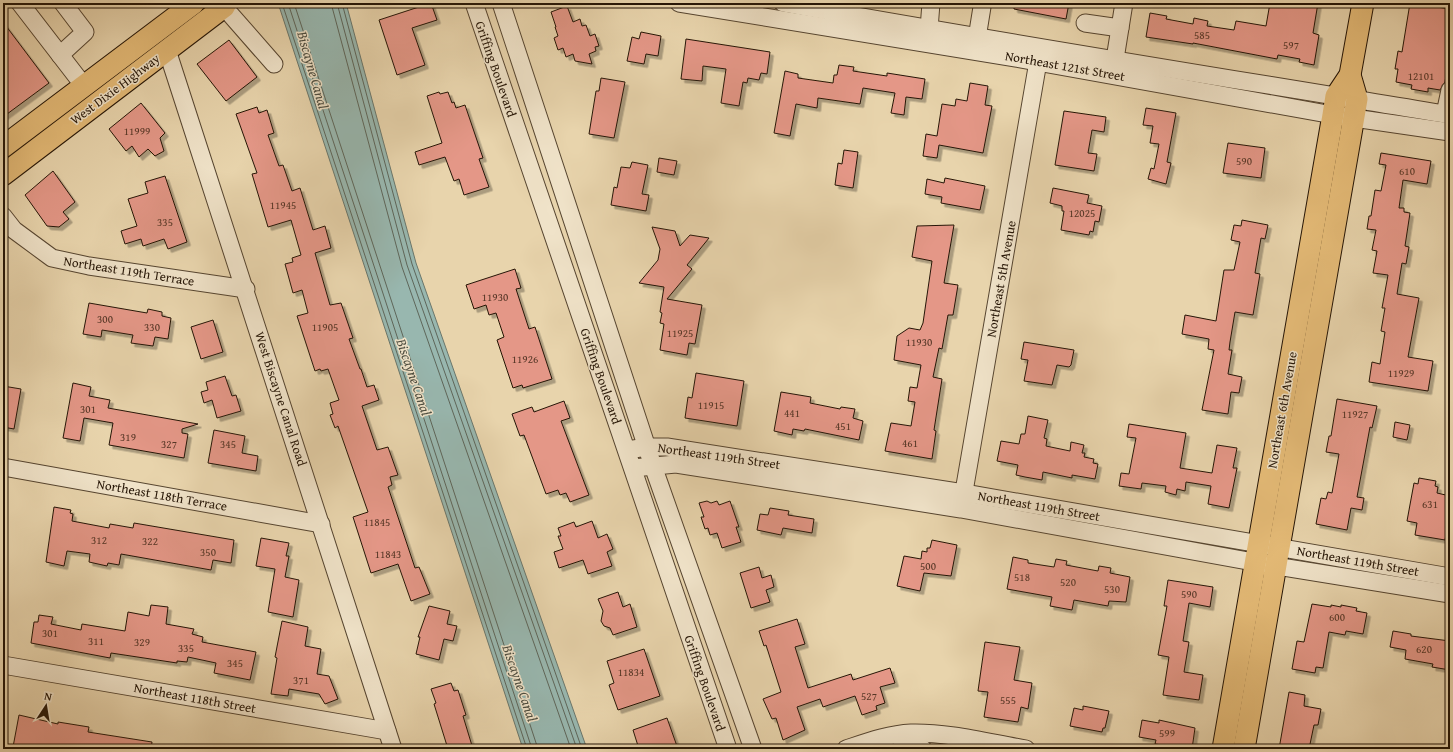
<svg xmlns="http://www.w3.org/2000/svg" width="1453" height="752" viewBox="0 0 1453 752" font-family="'Gentium Book Plus',serif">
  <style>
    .water { fill: #98b7af; stroke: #6a766b }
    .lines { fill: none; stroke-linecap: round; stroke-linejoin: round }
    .shore { stroke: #5e665a; stroke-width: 1 }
    .building { fill: #e49787; stroke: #251506; filter: url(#shadow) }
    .minor-casing { stroke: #564530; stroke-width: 19 }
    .major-casing { stroke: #251506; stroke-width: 23 }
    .minor { stroke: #f0e3c9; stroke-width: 17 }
    .major { stroke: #e4ba76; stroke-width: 21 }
    .labels { text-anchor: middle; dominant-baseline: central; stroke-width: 3; stroke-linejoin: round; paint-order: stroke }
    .number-label { font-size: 11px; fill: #553626 }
    .street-label { font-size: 13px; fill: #251506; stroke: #f0e3c9 }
    .water-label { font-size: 14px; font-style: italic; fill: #4d4e41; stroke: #f0e3c9 }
  </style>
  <defs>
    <filter id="shadow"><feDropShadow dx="3.5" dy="3.5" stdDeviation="0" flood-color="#0004"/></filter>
  </defs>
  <rect width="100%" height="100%" fill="#e8d4ac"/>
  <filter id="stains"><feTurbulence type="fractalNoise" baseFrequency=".005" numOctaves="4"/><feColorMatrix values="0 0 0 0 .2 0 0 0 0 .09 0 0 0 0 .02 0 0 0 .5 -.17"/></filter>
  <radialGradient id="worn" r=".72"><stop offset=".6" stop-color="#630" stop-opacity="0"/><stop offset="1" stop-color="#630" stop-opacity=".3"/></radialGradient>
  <polygon class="water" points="278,3 346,3 416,263 587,749 523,749"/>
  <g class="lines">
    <g class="shore">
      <polyline points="282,3 527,749"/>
      <polyline points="288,3 532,749"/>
      <polyline points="294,3 538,749"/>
      <polyline points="331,3 402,267 571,749"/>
      <polyline points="337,3 407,265 577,749"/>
      <polyline points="342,3 412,264 582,749"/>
    </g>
  </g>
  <g class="building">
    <polygon points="431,3 437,20 412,28 425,65 397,75 379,20"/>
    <polygon points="1014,3 1069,3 1066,19 1014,9"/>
    <polygon points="1270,3 1318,3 1313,33 1319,35 1314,65 1299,62 1300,59 1278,55 1277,59 1193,43 1193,44 1146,37 1150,13 1167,16 1166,19 1193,24 1194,18 1208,21 1207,26 1234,30 1236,21 1266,26"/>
    <polygon points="1410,3 1450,9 1450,69 1447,68 1445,82 1440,90 1428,88 1428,92 1411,89 1412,85 1396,82 1398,69 1395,69 1398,51 1402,52"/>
    <polygon points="567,6 573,22 580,19 582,26 586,25 590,36 595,34 599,46 595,47 596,51 589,54 592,64 575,61 573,54 566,57 563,48 558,50 554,38 558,36 555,27 556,27 551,12"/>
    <polygon points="3,22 49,83 3,117"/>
    <polygon points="641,32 661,36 658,56 646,54 644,64 627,61 632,37 639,39"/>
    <polygon points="686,39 770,52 767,74 761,73 759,80 748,78 747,83 743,82 739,106 721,103 726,69 703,66 702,81 681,79"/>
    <polygon points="229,40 257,77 226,101 197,64"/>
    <polygon points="839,65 854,67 853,71 887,76 887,73 925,79 922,99 906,97 904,115 891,113 895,93 863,88 860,104 818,98 817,108 796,104 790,136 774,133 785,71 798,74 798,78 833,83 834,75 837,75"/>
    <polygon points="601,78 625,82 614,138 589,134 596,91 599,91"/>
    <polygon points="970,83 988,86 985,105 992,106 983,153 939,145 937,158 923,156 926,134 937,136 942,104 955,106 956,99 967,101"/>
    <polygon points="439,92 440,94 448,92 452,103 454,102 456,108 465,105 483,158 479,159 489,187 464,195 459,179 454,181 445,157 419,165 415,152 442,143 427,96"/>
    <polygon points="141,103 165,133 160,138 164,151 155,156 148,149 139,157 132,146 126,151 109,129"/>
    <polygon points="257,107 259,113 267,110 274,133 268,135 279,166 283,165 292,191 300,188 313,230 325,226 331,248 315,253 330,305 341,303 353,338 349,339 360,369 361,369 367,387 374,385 379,400 362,406 377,450 388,447 398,475 390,477 392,485 388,487 415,568 419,567 430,594 411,601 398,564 371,573 353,517 368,512 338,426 335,428 330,415 333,414 330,403 339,400 328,369 321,371 320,369 315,371 297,316 308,313 302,290 293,293 285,264 293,262 292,258 301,255 291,220 268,227 252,174 257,173 236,114"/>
    <polygon points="1146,108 1176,113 1167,162 1171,163 1166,184 1148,179 1151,168 1154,169 1159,144 1150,143 1153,126 1143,125"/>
    <polygon points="1064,111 1106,117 1104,132 1092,130 1088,153 1097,154 1094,171 1055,165"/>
    <polygon points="1228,143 1265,148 1261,178 1223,173"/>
    <polygon points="844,150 858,152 853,188 835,185 838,163 842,164"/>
    <polygon points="1381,153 1431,161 1427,184 1403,180 1399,208 1404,208 1404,212 1410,213 1405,246 1409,247 1406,264 1402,263 1397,294 1419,298 1408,357 1433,361 1428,391 1369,382 1372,362 1380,364 1385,332 1381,331 1385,308 1382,308 1388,275 1373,273 1377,251 1372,250 1376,230 1367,229 1369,216 1371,216 1375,190 1381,191 1386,165 1379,164"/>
    <polygon points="659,158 677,161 674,175 657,172"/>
    <polygon points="632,162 648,165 642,194 649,195 646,211 611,205 614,187 617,188 621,167 630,168"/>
    <polygon points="53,171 75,202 63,212 69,219 59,227 47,226 25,195"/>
    <polygon points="165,176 187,242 168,249 164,239 143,246 141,239 125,244 121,231 137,226 128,199 148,193 145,182"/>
    <polygon points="945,178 985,186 980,210 941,203 942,197 925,194 927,179 944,183"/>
    <polygon points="1053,188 1089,195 1087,203 1102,206 1099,222 1095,221 1093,232 1090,231 1089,235 1061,230 1064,211 1062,211 1062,206 1050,203"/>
    <polygon points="1242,220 1268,225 1265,239 1261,238 1255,273 1260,274 1253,315 1235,312 1230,342 1229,350 1232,350 1228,374 1242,377 1239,393 1231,392 1228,414 1202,410 1214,350 1208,349 1209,339 1182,334 1185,315 1216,321 1224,270 1234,270 1240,242 1231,240 1234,225 1241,226"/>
    <polygon points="954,225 944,283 958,285 953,315 948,315 942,349 939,348 933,377 942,379 934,430 936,431 932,459 885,451 891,423 911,426 915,402 908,401 910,387 917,388 921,365 894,360 897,336 909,328 920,330 923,323 932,261 912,257 917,226"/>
    <polygon points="652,227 675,231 680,246 690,235 709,238 687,265 692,269 667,299 702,305 695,344 689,343 687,355 660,350 664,324 660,323 662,313 660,312 664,287 639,283 658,260 660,249"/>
    <polygon points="515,269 521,288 516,289 529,329 535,327 552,379 523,388 522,385 513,388 497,340 504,337 496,313 489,315 486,305 474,309 466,285"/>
    <polygon points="89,303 147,313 148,309 162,312 162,316 171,318 168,339 155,337 153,346 131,343 133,335 102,330 101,337 83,334"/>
    <polygon points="213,320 223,352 201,359 191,327"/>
    <polygon points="1024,342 1074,350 1071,365 1069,367 1057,365 1052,385 1024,381 1028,360 1021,359"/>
    <polygon points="696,373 744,381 737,426 685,418 688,397 692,398"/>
    <polygon points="225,376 232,396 236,395 241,411 217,418 212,400 204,403 201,392 208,390 206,382"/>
    <polygon points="73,383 91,387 89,396 110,400 108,408 198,424 182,429 182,433 188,434 184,458 109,445 113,423 84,418 80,441 63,438"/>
    <polygon points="3,386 21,389 14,429 3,427"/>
    <polygon points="781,392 811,397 810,403 840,409 841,407 855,409 853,418 863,421 859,440 805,429 804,431 793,429 792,435 774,431"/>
    <polygon points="1337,399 1377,406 1372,428 1370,427 1357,497 1364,498 1362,510 1351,508 1347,530 1316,524 1321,498 1326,499 1328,492 1332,493 1339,454 1326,452 1329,436 1331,436"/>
    <polygon points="564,401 570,418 561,421 589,495 570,502 566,493 560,495 558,490 546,494 524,435 520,436 512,414 532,407 534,412"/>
    <polygon points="1028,416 1048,420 1044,438 1047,439 1046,446 1070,451 1071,442 1084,445 1082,453 1085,453 1084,457 1094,459 1093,463 1098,464 1095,479 1072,475 1072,478 1043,472 1042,480 1025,477 1016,475 1018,465 997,461 1001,441 1019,444 1021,434 1025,434"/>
    <polygon points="1395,422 1410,425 1407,440 1393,437"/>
    <polygon points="1129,424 1186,433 1180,468 1212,473 1217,445 1237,448 1233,468 1237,468 1229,508 1208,504 1211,486 1186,482 1185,491 1177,489 1176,495 1165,492 1166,486 1142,483 1141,489 1119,486 1121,473 1129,474 1136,438 1127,437"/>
    <polygon points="214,430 245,436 242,453 258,456 256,471 208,463"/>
    <polygon points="1419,478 1436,481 1435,486 1438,487 1437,493 1450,496 1450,513 1445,540 1415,535 1417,523 1407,521 1414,483 1418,484"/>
    <polygon points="707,501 711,503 717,501 719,505 730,501 739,527 736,527 741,542 722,548 717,533 710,535 708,528 705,529 701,517 704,517 699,503"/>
    <polygon points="54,507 71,510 70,513 73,514 72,521 109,528 110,524 133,528 134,523 234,540 231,563 213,560 211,570 121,554 119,565 108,563 107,566 89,562 90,554 67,551 64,566 46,562"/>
    <polygon points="770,508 789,511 788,515 814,519 812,533 783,528 781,535 757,530 760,514 768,515"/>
    <polygon points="592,521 598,538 607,534 613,549 607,552 612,566 588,574 583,560 559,568 554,552 563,549 558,536 561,536 558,528 574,522 576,527"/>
    <polygon points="261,538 289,543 286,556 289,556 285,577 299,580 293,617 268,612 275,569 256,566"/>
    <polygon points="932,540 957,545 951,576 924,573 920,591 897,586 904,556 921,559 922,551 927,552 927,548 930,548"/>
    <polygon points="1013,557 1028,560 1028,563 1054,567 1056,559 1067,561 1066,565 1098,571 1099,566 1111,568 1110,573 1130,577 1126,602 1109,601 1108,606 1074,600 1072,610 1050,606 1052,597 1007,589"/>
    <polygon points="759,567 762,578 771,575 774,587 766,590 770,602 751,608 740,573"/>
    <polygon points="1168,580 1213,587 1210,607 1189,603 1183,641 1189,642 1184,672 1203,675 1199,700 1163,695 1169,657 1158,655 1167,606 1164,606"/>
    <polygon points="618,592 623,607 630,604 637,627 613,635 610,628 604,626 601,621 603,611 598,599"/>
    <polygon points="1312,604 1331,607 1331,605 1341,607 1341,605 1357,608 1356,611 1367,613 1363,634 1346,631 1345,635 1329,632 1323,668 1316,667 1315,673 1292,669 1297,641 1304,642"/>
    <polygon points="151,605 168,607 166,624 194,629 192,634 203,637 202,642 256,652 250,680 214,673 216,663 188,657 187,662 177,661 177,663 111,653 110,658 31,643 34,622 38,622 39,615 53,617 51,624 81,630 82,624 125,631 128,612 149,616"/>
    <polygon points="429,606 450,611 447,624 457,626 453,641 444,639 439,660 416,654 420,637 418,637"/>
    <polygon points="797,619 805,644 795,647 808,688 851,674 853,680 890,668 895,683 880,687 885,703 876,706 877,710 862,715 855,696 823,707 820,699 797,707 805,730 783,740 776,718 772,719 763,699 781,692 766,645 764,646 759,631"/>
    <polygon points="282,621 308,627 305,646 321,649 317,674 329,676 338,699 325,704 319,694 289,689 288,696 271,694 277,658 275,657"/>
    <polygon points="1393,631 1411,634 1411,636 1450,641 1450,670 1432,667 1433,664 1405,659 1406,650 1390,647"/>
    <polygon points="985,642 1020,647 1014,680 1032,683 1028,709 1021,707 1018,722 984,717 988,692 978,691"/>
    <polygon points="644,649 660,696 618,710 609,685 614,683 607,661"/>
    <polygon points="451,683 454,691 458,690 466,715 463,716 473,749 448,749 434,704 436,703 431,689"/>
    <polygon points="1289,692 1305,695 1304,706 1321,709 1318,725 1314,725 1309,749 1279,749"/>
    <polygon points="1083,706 1109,711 1105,728 1103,728 1102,732 1070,726 1074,708 1083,710"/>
    <polygon points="19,715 58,724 58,722 89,727 88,732 152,742 151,749 22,749 13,747"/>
    <polygon points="667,718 678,749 639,749 633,730"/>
    <polygon points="1142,720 1159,723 1159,720 1195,728 1192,749 1155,744 1156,740 1139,737"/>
  </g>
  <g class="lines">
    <g class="minor-casing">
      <g id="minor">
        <polyline points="20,3 84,86"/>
        <polyline points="474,3 728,749"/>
        <polyline points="501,3 653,466 753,749"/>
        <polyline points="679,3 1016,58 1333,115 1450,132"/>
        <path d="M783 3C1005 43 1227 78 1450 115"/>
        <polyline points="224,7 274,64"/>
        <polyline points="1085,23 1120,28"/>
        <polyline points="929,29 931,3"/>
        <polyline points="977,38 982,7"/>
        <polyline points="167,50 393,749"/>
        <polyline points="60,55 85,32 63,3"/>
        <polyline points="1115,59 1124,3"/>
        <polyline points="1445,114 1450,90"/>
        <polyline points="3,216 14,230 52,258 89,266 246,289"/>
        <polyline points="627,450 647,447 667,447 964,493 1450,577"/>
        <polyline points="3,467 321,524"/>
        <polyline points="633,468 676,464 961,509 1276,566 1450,594"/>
        <polyline points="962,503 1040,50"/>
        <polyline points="3,665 387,731"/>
        <path d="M846 749C867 742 889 734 911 733 948 732 990 743 1026 749"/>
        <polyline points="900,749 923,749"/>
      </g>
    </g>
    <g class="major-casing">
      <g id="major">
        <polyline points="3,147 194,3"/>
        <polyline points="3,175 224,7 226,3"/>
        <polyline points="1223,749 1333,115 1336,96 1350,75 1363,3"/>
        <polyline points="1244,749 1357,99 1350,75"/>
      </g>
    </g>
    <use href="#minor" class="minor"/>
    <use href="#major" class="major"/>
  </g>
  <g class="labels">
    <g class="number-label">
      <text x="1202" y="35">585</text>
      <text x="1291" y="45">597</text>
      <text x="1421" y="76">12101</text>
      <text x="137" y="131">11999</text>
      <text x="1244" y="161">590</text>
      <text x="1407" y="171">610</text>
      <text x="283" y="205">11945</text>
      <text x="1082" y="213">12025</text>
      <text x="165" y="222">335</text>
      <text x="495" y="297">11930</text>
      <text x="105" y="319">300</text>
      <text x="152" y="327">330</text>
      <text x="325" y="327">11905</text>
      <text x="680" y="333">11925</text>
      <text x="919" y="342">11930</text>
      <text x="525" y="359">11926</text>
      <text x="1401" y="373">11929</text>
      <text x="711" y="405">11915</text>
      <text x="88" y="409">301</text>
      <text x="792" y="413">441</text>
      <text x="1355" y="414">11927</text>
      <text x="843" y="426">451</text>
      <text x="128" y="437">319</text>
      <text x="910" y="443">461</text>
      <text x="169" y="444">327</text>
      <text x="228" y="444">345</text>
      <text x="1430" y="504">631</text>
      <text x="377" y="522">11845</text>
      <text x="99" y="540">312</text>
      <text x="150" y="541">322</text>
      <text x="208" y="552">350</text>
      <text x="388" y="554">11843</text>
      <text x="928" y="566">500</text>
      <text x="1022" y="577">518</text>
      <text x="1068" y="582">520</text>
      <text x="1112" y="589">530</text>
      <text x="1189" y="594">590</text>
      <text x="1337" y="617">600</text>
      <text x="50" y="633">301</text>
      <text x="96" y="641">311</text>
      <text x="142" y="642">329</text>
      <text x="186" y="648">335</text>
      <text x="1424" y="649">620</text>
      <text x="235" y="663">345</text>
      <text x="631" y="672">11834</text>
      <text x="301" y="680">371</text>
      <text x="869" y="696">527</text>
      <text x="1008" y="700">555</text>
      <text x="1167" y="733">599</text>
    </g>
    <g class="street-label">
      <text transform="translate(1065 66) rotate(10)">Northeast 121st Street</text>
      <text transform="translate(496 69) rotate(71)">Griffing Boulevard</text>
      <text transform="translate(115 89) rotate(-37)">West Dixie Highway</text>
      <text transform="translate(129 271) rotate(9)">Northeast 119th Terrace</text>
      <text transform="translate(1001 279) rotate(-80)">Northeast 5th Avenue</text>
      <text transform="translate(601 376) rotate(71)">Griffing Boulevard</text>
      <text transform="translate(281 399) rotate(72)">West Biscayne Canal Road</text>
      <text transform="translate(1282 410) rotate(-80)">Northeast 6th Avenue</text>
      <text transform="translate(719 456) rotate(8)">Northeast 119th Street</text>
      <text transform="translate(162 495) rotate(10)">Northeast 118th Terrace</text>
      <text transform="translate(1039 506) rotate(10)">Northeast 119th Street</text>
      <text transform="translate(1358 561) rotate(10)">Northeast 119th Street</text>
      <text transform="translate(705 683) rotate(71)">Griffing Boulevard</text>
      <text transform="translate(195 698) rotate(10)">Northeast 118th Street</text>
    </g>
    <g class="water-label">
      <text transform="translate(313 70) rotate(74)">Biscayne Canal</text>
      <text transform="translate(414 377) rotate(71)">Biscayne Canal</text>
      <text transform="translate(520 683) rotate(71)">Biscayne Canal</text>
    </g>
  </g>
  <rect width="1453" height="752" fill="none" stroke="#e8d4ac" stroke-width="16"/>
  <rect x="4" y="4" width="1445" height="744" fill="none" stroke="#251506" stroke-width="2"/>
  <rect x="8" y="8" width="1437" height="736" fill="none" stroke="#251506"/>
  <g transform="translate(46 706) rotate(12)" stroke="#f0e3c9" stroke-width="3" paint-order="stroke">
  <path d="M0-3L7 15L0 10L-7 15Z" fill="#251506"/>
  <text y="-6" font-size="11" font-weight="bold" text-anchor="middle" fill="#251506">N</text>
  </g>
  <rect width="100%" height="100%" filter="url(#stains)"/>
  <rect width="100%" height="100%" fill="url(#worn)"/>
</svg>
